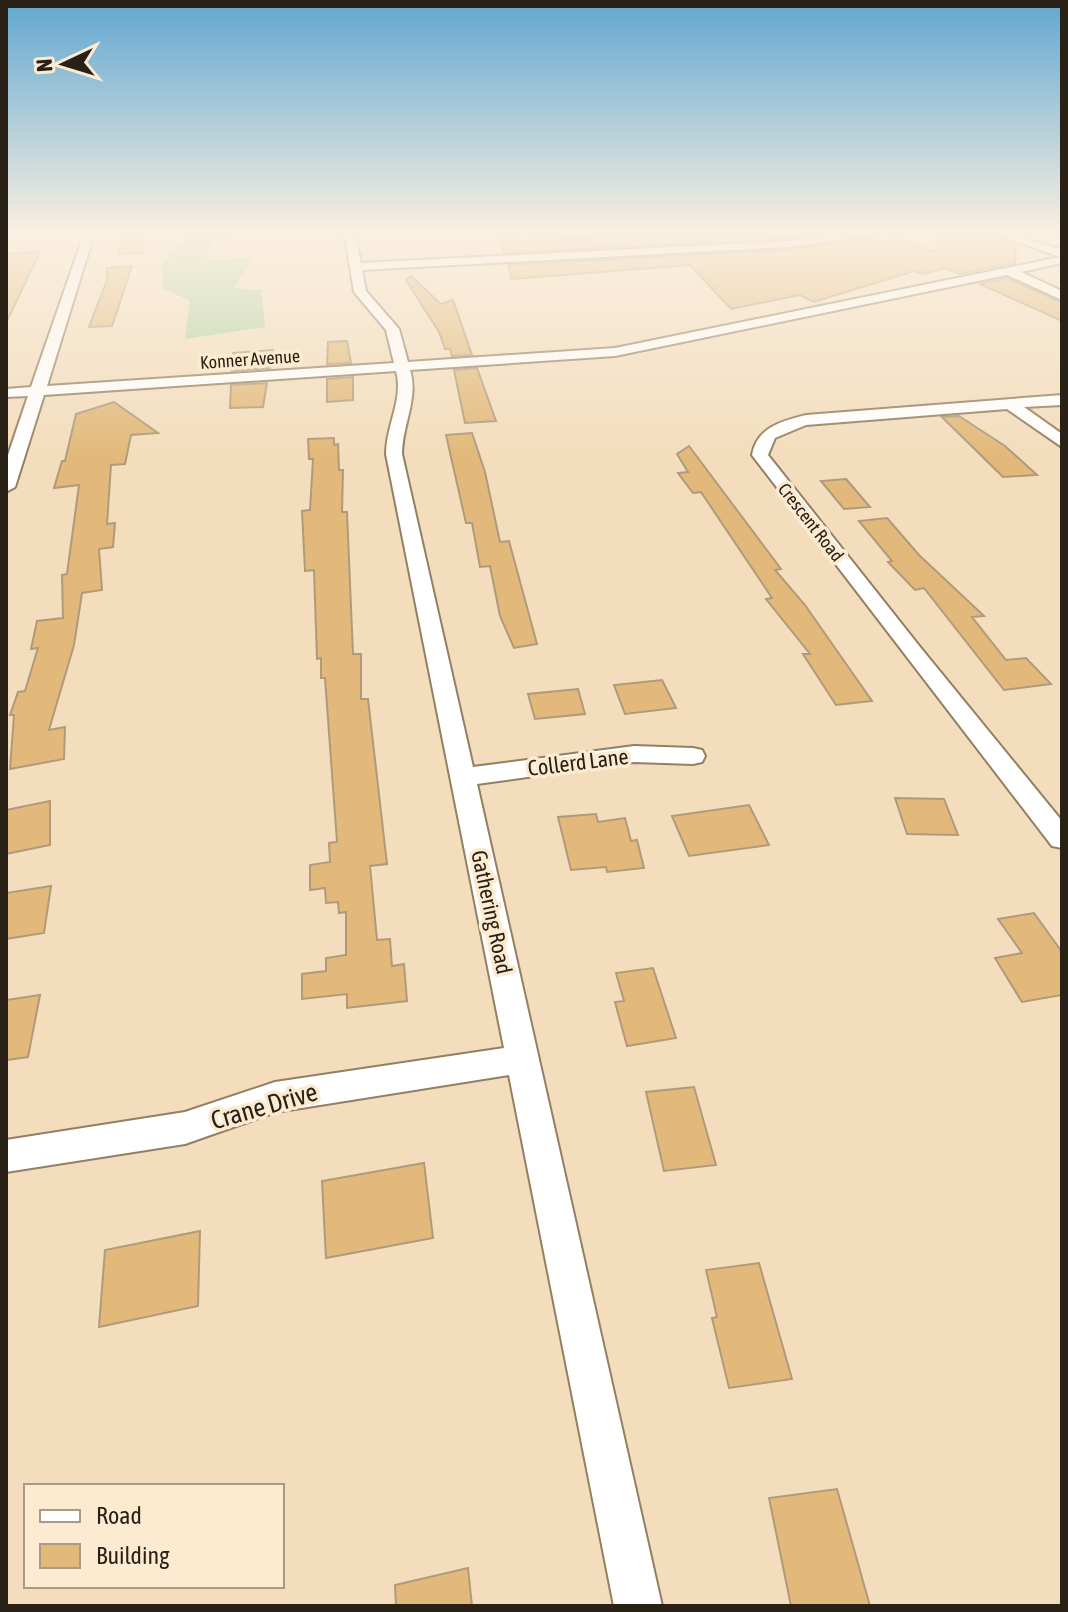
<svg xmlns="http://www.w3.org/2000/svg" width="1068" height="1612" viewBox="0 0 1068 1612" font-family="'Asap Condensed',sans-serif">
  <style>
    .green { fill: #b0d2a2 }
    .building { fill: #e2b97a; stroke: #af9b7c; stroke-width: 2 }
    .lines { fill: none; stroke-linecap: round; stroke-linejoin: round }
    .street-casing { stroke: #937f62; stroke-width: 4 }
    .street { fill: #fff; fill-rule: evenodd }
    .labels { text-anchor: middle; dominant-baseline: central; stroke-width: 7; stroke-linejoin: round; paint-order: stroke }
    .far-street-label { font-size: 18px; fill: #292115; stroke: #fcebd1 }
    .street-label { font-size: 22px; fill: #292115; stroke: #fcebd1 }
    .near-street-label { font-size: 26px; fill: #292115; stroke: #fcebd1 }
  </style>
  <rect width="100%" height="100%" fill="#f3ddbd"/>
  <polygon class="green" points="187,231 345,231 214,238 207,260 255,257 234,288 261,290 265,327 185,339 190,301 163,288 162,264 191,235"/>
  <g class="building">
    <polygon points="496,231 508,231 518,241 689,231 697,231 702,235 726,231 847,231 789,238 504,253"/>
    <polygon points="953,231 984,231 1016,245 1015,263 959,274 945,268 922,274 914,271 814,302 800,295 731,309 690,265 512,279 508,265 789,250 878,236 878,243 898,239 936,252 942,233 953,234"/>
    <polygon points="144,232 142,253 119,254 126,233"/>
    <polygon points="40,252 6,323 6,254"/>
    <polygon points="132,266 112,326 89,327 107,280 107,268"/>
    <polygon points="411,276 441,304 453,300 472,355 452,356 450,349 445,349 439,332 406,280"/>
    <polygon points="1007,278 1062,303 1062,321 980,284"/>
    <polygon points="347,341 351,363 327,364 328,342"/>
    <polygon points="273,350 270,368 232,371 233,353"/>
    <polygon points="477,368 496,421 465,423 454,370"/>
    <polygon points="353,377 353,400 327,402 327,379"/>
    <polygon points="267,383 263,407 230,408 231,385"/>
    <polygon points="114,402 158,433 131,435 125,464 111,465 107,524 115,523 113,547 99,549 102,590 82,593 74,645 49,730 65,727 64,759 10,769 14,715 10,715 18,692 25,691 38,648 31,649 37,621 63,618 62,575 67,574 79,485 54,488 62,461 65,461 76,414"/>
    <polygon points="959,416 1005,446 1037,475 1003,477 942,417"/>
    <polygon points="472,433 485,472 500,542 509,541 537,644 514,648 500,616 490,566 480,567 472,523 466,523 446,435"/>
    <polygon points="334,438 334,445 338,444 339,470 343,470 342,512 347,512 353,654 361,654 361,699 368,699 387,864 370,866 377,940 390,939 392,966 404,964 407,1001 347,1008 347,994 302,999 302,974 326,971 326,958 346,955 346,912 339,913 338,902 326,903 325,888 310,890 310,865 330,862 329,843 337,842 325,678 321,678 321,658 317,659 314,570 305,571 302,511 310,510 313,459 309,459 308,439"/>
    <polygon points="689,446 781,569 775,570 805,605 872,701 836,705 803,654 810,654 766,599 772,598 701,492 693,493 678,473 688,472 677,454"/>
    <polygon points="846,479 870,507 844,509 821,481"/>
    <polygon points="887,518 919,555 984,616 972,617 1006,660 1026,658 1051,684 1004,690 924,588 915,590 888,562 892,561 859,521"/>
    <polygon points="662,680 676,708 625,714 614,685"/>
    <polygon points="578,689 585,714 535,719 528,694"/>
    <polygon points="895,798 944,799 958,835 907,834"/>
    <polygon points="50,801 50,845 6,854 6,810"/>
    <polygon points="749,805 769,845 689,856 672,816"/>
    <polygon points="596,814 598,822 625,818 631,841 637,840 644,868 607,872 606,867 571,870 558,817"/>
    <polygon points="51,886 44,933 6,939 6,893"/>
    <polygon points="1034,913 1062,952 1062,995 1022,1002 995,958 1022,953 998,919"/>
    <polygon points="653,968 676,1038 627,1046 615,1002 624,1001 616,973"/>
    <polygon points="40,995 28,1057 6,1060 6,1000"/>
    <polygon points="694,1087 716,1165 664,1171 646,1092"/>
    <polygon points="424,1163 433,1238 326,1258 322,1181"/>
    <polygon points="200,1231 198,1306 99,1327 105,1250"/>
    <polygon points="759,1263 792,1379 729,1388 712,1318 717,1317 706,1270"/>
    <polygon points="837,1489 870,1606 791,1606 769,1498"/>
    <polygon points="468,1568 472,1606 396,1606 395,1585"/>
  </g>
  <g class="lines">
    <g class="street-casing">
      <g id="street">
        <path d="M85 231H95L47 386 394 363 386 330 354 292 344 231H354L361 263 789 241 867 231H893L789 247 362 270 366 291 399 329 408 362 615 348 1060 257 987 231H1001L1062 250V263L1021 272 1062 291V300L1007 275 615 356 410 370C419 398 402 425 402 454L473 767 634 746 693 748 702 750 705 756 702 762 693 764 634 762 477 784 662 1606H614L509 1075 276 1112 185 1144 6 1172V1140L185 1112 275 1082 504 1048 386 454C386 425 404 399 396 371L44 395 15 487 6 492V461L28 396 6 397V389L31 387Z"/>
        <path d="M1062 395V405L1024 407 1062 434V447L1007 409 806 425 775 438 768 455 920 647 1062 821V848L1052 846 752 455C757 427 782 421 806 415Z"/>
      </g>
    </g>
    <use href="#street" class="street"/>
  </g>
  <linearGradient id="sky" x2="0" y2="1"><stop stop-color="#61a7d1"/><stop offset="0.51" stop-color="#faf0e1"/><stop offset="1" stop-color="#faf0e1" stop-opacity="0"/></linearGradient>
  <rect width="1068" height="456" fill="url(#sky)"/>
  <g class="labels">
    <g class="far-street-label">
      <text transform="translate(250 359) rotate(-4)">Konner Avenue</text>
      <text transform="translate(811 522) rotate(52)">Crescent Road</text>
    </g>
    <g class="street-label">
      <text transform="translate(578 762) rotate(-7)">Collerd Lane</text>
      <text transform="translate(492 912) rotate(78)">Gathering Road</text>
    </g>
    <g class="near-street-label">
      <text transform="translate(264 1106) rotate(-16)">Crane Drive</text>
    </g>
  </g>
  <rect width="1068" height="1612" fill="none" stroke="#292115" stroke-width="16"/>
  <rect x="24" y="1484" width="260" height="104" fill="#fcebd1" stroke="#a89a86" stroke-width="2"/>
  <rect x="40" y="1510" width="40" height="12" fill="#ffffff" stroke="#a89a86" stroke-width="2"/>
  <text x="96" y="1524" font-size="24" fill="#292115">Road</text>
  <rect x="40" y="1544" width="40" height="24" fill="#e2b97a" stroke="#a89a86" stroke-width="2"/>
  <text x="96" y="1564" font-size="24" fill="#292115">Building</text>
  <g transform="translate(64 64) rotate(266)" stroke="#fcebd1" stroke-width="6" paint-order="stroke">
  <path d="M0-6L14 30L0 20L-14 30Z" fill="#292115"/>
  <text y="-12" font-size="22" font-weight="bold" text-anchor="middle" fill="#292115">N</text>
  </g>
</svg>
